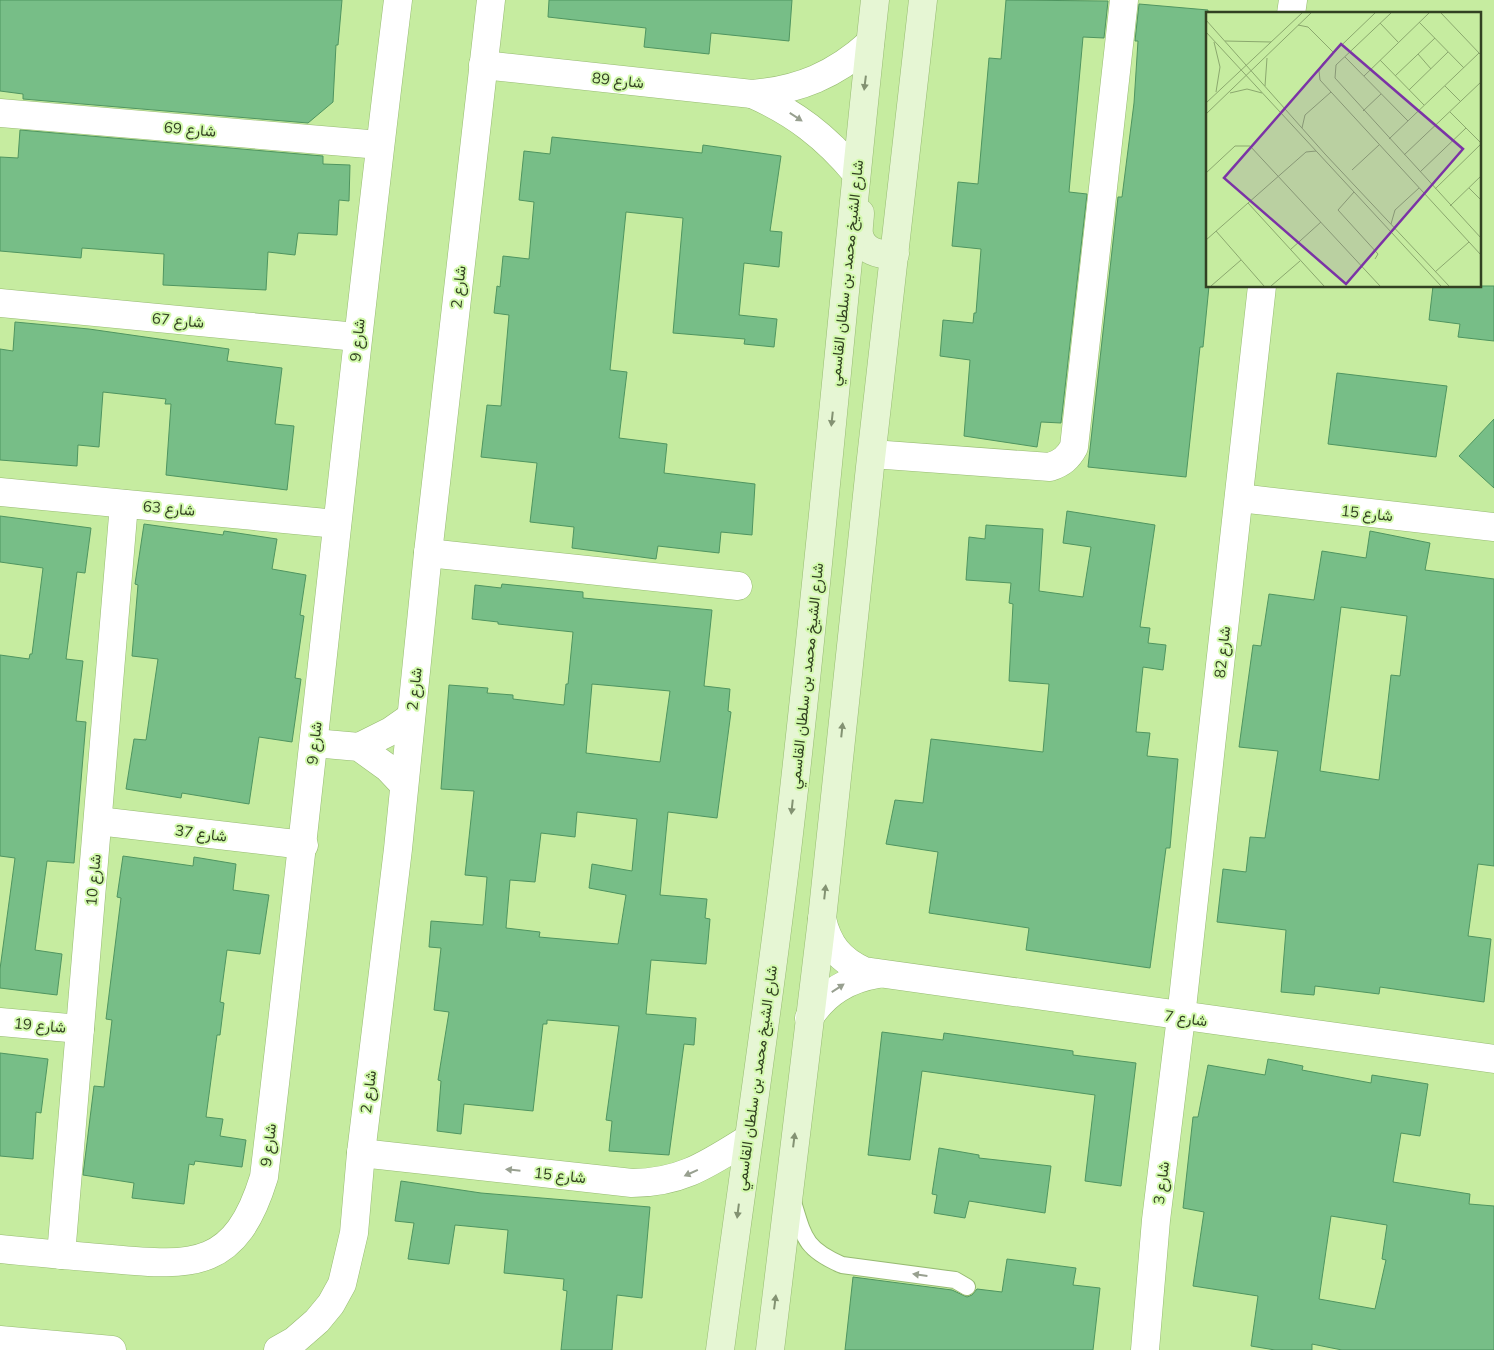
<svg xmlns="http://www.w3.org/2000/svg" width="1494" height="1350" viewBox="0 0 1494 1350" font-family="Mulish,Vazirmatn,sans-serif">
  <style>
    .building { fill: #77be87; stroke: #4f9560; fill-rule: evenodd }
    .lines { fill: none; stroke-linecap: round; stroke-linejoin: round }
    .service-casing { stroke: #97bb72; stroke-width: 18 }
    .minor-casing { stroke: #97bb72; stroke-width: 29 }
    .secondary-casing { stroke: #97bb72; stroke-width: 29 }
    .service { stroke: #fff; stroke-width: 16 }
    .minor { stroke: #fff; stroke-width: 28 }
    .secondary { stroke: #e6f6d4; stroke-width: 28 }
    .oneway { fill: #839272 }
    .oneway2 { fill: #98a090 }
    .labels { text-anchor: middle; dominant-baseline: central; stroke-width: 4; stroke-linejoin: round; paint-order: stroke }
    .street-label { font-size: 15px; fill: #324122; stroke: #d3f9ad }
    .inset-road { fill: none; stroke: #8ba86e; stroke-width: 1 }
    .view { fill: #7b33a6; fill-opacity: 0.15; stroke: #7b33a6; stroke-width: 2.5 }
    .inset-edge { fill: none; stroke: #324122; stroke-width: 2.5 }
  </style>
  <rect width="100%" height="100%" fill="#c6eca0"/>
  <g class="building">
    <polygon points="0,0 342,0 338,45 336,45 333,102 308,123 23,99 23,94 0,91"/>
    <polygon points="549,0 792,0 789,41 711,33 709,54 644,47 646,28 548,17"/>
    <polygon points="1006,0 1108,1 1104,38 1083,37 1069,192 1087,194 1061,423 1041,422 1037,447 964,436 970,360 940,356 943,320 973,323 974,313 976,313 981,249 952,246 958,182 978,184 989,58 1001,59"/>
    <polygon points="1139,4 1208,10 1209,286 1203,347 1200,347 1186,477 1088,467 1118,197 1122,197 1134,103 1138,41 1135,41"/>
    <polygon points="20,130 323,156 323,164 350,165 349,201 339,200 337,235 298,233 295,255 268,252 266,290 163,285 164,254 82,248 81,258 0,251 0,157 18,158"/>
    <polygon points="552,137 702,153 703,145 781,156 770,231 782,232 779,267 744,263 739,315 777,319 774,347 744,344 745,339 673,333 683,218 626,212 610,370 627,372 619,438 667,444 664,473 755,484 752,535 721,532 719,553 658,546 656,559 572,548 574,527 530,522 537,463 481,457 487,405 501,406 509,315 494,313 497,286 500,287 503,256 529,259 534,202 519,200 524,151 550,154"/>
    <polygon points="1433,286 1494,286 1494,341 1458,337 1460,324 1429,320"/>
    <polygon points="15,322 89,329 229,349 227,361 282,368 275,424 294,426 287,490 166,475 171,404 165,404 166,399 103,392 99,447 78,445 77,466 0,460 0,349 13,351"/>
    <polygon points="1337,373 1447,386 1436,457 1328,444"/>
    <polygon points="1494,419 1494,488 1459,456"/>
    <polygon points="1067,511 1155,525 1140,627 1150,628 1148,643 1166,645 1163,670 1143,667 1136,732 1150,733 1147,756 1178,759 1170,848 1166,848 1150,968 1026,950 1029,928 929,913 938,852 886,844 895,800 923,803 931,739 1043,752 1049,684 1009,681 1013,604 1009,603 1011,583 966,580 969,537 985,539 986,525 1043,529 1039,591 1083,597 1091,547 1063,543"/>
    <polygon points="0,516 91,528 85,573 77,572 66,659 83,661 76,721 86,722 74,863 47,861 35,950 62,954 57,995 0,988 0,969 15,858 0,856 0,655 29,659 30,654 32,654 43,568 0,562"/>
    <polygon points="144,524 223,535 224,531 277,539 272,569 306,575 300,615 304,616 295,678 301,679 292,742 259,737 249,804 182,793 181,798 126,789 134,739 146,740 158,659 132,656 138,585 135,584"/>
    <path d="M1370 531 1430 543 1425 570 1494 579V866L1478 864 1468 936 1491 939 1484 1002 1380 987 1379 994 1315 986 1314 995 1281 992 1286 930 1217 922 1223 869 1246 872 1250 837 1265 838 1278 751 1239 747 1253 645 1261 646 1269 594 1314 600 1322 551 1366 558ZM1341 607 1407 616 1400 676 1391 675 1379 780 1320 771Z"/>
    <path d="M502 584 583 592V598L712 610 704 686 730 689 728 711 731 712 717 818 668 812 660 895 707 899 705 918 710 919 706 964 651 960 646 1014 696 1018 694 1045 684 1044 669 1155 609 1151 612 1121 606 1120 619 1026 547 1020V1024H543L533 1111 464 1104 461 1134 437 1131 441 1081 438 1080 449 1012 434 1010 441 948 429 947 431 921 483 925 487 877 465 875 474 791 441 789 449 685 488 688 487 693 513 695V699L564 705 566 684H568L573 632 498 624V622L472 619 475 585 501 588ZM592 684 670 691 660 762 586 753ZM577 812 637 819 632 871 592 864 589 888 626 895 618 944 539 937 540 932 506 928 510 880 535 882 541 833 575 837Z"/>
    <polygon points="123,856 193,866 194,857 236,864 233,890 269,895 260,954 227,950 220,1002 224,1003 220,1035 217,1035 206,1117 223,1119 220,1136 246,1140 242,1167 195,1161 194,1165 189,1164 184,1204 132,1198 134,1183 83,1175 94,1086 104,1087 112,1020 106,1019 121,898 117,897"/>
    <polygon points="882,1032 943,1040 944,1033 1073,1051 1073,1055 1136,1063 1121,1186 1085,1181 1095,1095 922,1071 910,1160 868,1155"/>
    <polygon points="0,1053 48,1059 41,1113 36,1112 33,1159 0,1156"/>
    <path d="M1268 1059 1303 1066 1302 1070 1371 1083 1372 1075 1428 1084 1420 1136 1401 1133 1393 1182 1470 1194 1469 1204 1494 1206V1350H1342L1312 1344V1350H1275L1251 1346 1258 1296 1193 1286 1204 1212 1183 1208 1193 1117H1198L1208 1065 1265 1075ZM1331 1216 1387 1225 1382 1259 1386 1260 1375 1309 1319 1299Z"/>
    <polygon points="939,1148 979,1155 979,1158 1051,1166 1045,1213 969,1201 965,1218 934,1213 937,1195 932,1194"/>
    <polygon points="401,1181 481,1193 650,1207 642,1298 617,1295 612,1350 561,1350 567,1291 563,1290 564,1279 504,1273 508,1230 455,1225 449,1264 408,1259 414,1223 395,1221"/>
    <polygon points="1007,1259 1076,1268 1073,1285 1100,1288 1093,1350 845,1350 853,1277 952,1290 967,1297 972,1295 977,1289 1002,1292"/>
  </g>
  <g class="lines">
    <g class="service-casing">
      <path id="service" d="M793 1202C804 1238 805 1249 842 1265L955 1280 967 1287"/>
    </g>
    <g class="minor-casing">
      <g id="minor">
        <polyline points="1291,14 1293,0"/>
        <path d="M483 65 752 94C799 90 835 75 870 43"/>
        <path d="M752 94C795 113 826 137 856 173"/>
        <polyline points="0,113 380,145"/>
        <polyline points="0,303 357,337"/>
        <path d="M872 454 1050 467C1062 463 1068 458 1074 447L1124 0"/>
        <polyline points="0,492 337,524"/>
        <polyline points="1239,498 1494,527"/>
        <polyline points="428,553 738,586"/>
        <polyline points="314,743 359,747 388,768 404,785"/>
        <polyline points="359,747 391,731 411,717"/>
        <polyline points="98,821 304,845"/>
        <path d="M822 919C828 945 840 960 864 971L1494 1059"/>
        <path d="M809 1018C826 992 848 979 878 974"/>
        <polyline points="0,1022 80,1029"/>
        <path d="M361 1153 632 1183C681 1183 708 1164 748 1139"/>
        <path d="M0 1249C37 1253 74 1256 111 1259 195 1267 236 1268 264 1177 311 785 349 392 398 0"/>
        <polyline points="61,1255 124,504"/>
        <polyline points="0,1340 112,1350"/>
        <polyline points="278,1350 294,1341 317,1321 331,1304 342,1284 354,1233 361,1153 398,849 428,553 491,0"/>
        <polyline points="1145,1350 1156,1220 1181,1017 1262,286"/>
      </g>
    </g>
    <g class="secondary-casing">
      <g id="secondary">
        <path d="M860 213C860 220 858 228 859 234 862 251 880 256 895 254"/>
        <path d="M720 1350C742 1181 768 1012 788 842 821 562 844 281 875 0"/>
        <polyline points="770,1350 822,919 870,467 923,0"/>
      </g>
    </g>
    <use href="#service" class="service"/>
    <use href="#minor" class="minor"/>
    <use href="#secondary" class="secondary"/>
  </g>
  <defs><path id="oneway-solid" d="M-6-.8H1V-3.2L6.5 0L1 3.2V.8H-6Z" transform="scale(1.25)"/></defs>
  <g class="oneway">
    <use href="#oneway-solid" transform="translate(865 83) rotate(97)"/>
    <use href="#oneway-solid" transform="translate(832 419) rotate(96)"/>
    <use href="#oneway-solid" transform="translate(842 730) rotate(-84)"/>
    <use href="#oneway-solid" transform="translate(792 807) rotate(96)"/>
    <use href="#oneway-solid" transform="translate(825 892) rotate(-84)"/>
    <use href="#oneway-solid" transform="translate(794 1140) rotate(-83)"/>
    <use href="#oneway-solid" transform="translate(738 1211) rotate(97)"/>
    <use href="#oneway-solid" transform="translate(775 1302) rotate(-83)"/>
  </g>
  <g class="oneway2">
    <use href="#oneway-solid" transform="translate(796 117) rotate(33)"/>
    <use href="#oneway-solid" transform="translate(838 988) rotate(-33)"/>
    <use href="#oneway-solid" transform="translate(513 1170) rotate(-174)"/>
    <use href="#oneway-solid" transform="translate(691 1173) rotate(156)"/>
    <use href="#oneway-solid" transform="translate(920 1275) rotate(-172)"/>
  </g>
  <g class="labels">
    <g class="street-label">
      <text transform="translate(618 80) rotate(6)">شارع 89</text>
      <text transform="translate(190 129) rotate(5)">شارع 69</text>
      <text transform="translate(846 273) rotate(-84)">شارع الشيخ محمد بن سلطان القاسمي</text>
      <text transform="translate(458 287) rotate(-84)">شارع 2</text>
      <text transform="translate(178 320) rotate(5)">شارع 67</text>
      <text transform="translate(357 340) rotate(-84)">شارع 9</text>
      <text transform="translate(169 508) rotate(5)">شارع 63</text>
      <text transform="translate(1367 513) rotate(6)">شارع 15</text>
      <text transform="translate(1222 652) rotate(-84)">شارع 82</text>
      <text transform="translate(806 676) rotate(-84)">شارع الشيخ محمد بن سلطان القاسمي</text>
      <text transform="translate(414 689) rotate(-84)">شارع 2</text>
      <text transform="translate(314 743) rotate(-84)">شارع 9</text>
      <text transform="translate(201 833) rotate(7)">شارع 37</text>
      <text transform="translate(93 880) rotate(-85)">شارع 10</text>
      <text transform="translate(1186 1018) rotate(8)">شارع 7</text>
      <text transform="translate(40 1025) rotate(5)">شارع 19</text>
      <text transform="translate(756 1078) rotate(-82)">شارع الشيخ محمد بن سلطان القاسمي</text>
      <text transform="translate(368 1092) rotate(-83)">شارع 2</text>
      <text transform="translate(268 1145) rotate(-83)">شارع 9</text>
      <text transform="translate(560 1175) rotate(6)">شارع 15</text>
      <text transform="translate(1161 1183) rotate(-83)">شارع 3</text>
    </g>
  </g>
  <g transform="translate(1206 12)">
    <rect width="275" height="275" fill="#c6eca0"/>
    <path class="inset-road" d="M169 1 117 51 113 59 114 68 275 243M185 1 130 53 129 66 275 226M235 1 274 42M0 8 119 142 243 274M213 10 258 56M174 11 192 30M92 13 102 15 128 41M0 20 235 274M19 29 65 30M8 30 14 55 10 80M212 42 225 57M139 45 202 109M174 48 218 93M158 64 223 1M189 64 229 26M59 74 61 46M239 74 255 90M203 78 242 40M24 81 41 77 56 81M0 91 96 1M157 99 175 82M244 100 275 131M0 102 105 1M96 116 99 103 125 80M183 127 273 41M198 143 275 70M146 158 173 133M214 160 260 116M0 161 29 134H44L174 274M263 176 275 188M229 177 275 132M148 180 132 198 172 242 169 247M42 191 118 274M244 194 275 164M185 212 189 198 213 176M10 219 58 274M0 228 100 140 110 139M84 238 115 210M229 260 263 230M5 274 35 248M65 274 94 249"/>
    <path class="view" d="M135 32 257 137 140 272 18 166Z"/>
    <rect width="275" height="275" class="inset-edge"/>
  </g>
</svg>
